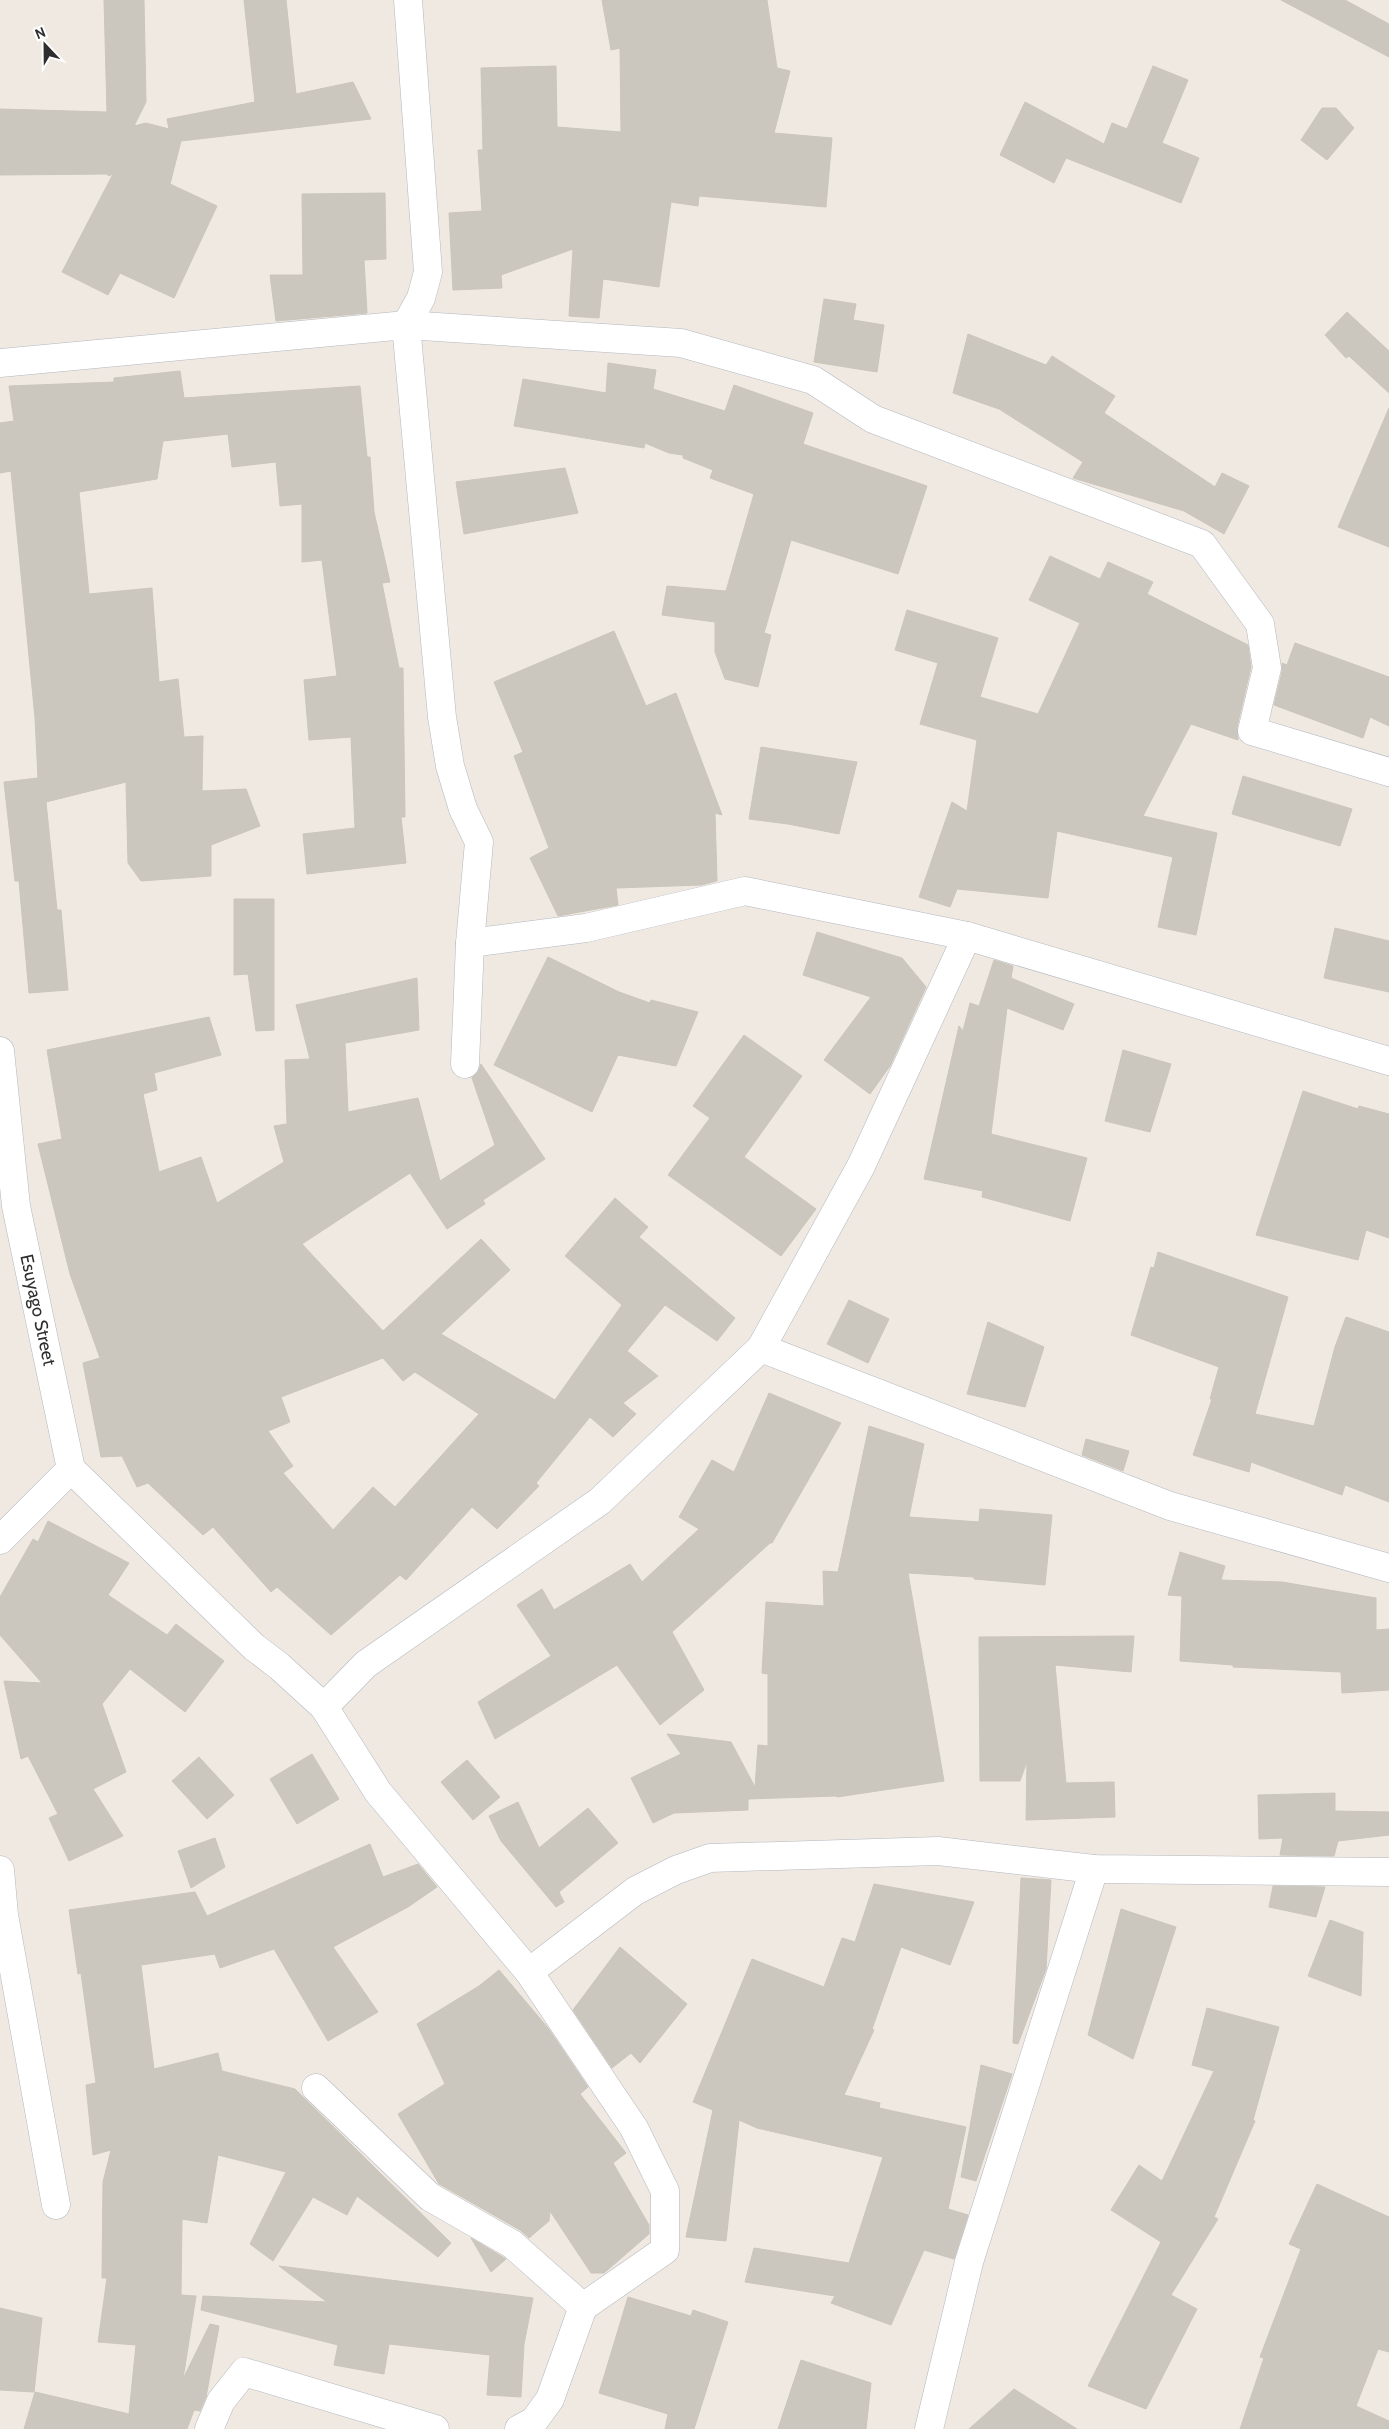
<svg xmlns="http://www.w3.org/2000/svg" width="1389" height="2429" viewBox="0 0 1389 2429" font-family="Cabin,sans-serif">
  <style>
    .building { fill: #cbc7bf; stroke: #cbc5ba; fill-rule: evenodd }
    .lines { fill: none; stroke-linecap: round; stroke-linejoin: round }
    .minor-casing { stroke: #b4b7c1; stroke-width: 29 }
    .minor { stroke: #fff; stroke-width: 28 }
    .labels { text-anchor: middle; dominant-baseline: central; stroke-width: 4.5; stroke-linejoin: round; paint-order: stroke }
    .street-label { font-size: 18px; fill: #2e2e2e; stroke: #fff }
  </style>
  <rect width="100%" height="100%" fill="#efe9e1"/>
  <g class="building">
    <polygon points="104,0 144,0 146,102 134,126 146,123 169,129 167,119 255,102 244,0 286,0 296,94 353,82 371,119 181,141 170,184 217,206 174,298 120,273 108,295 62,272 113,174 108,176 108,174 0,175 0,109 107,112"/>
    <polygon points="602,0 767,0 777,68 790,71 774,133 832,138 826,207 699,196 698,206 671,202 659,287 603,279 599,318 569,316 573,249 501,275 502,288 453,290 449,213 482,211 478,150 483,150 481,68 556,66 557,127 621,132 620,48 611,50"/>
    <polygon points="1281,0 1345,0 1389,24 1389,57"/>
    <polygon points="1153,66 1188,80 1162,143 1199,158 1181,203 1066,158 1054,183 1000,155 1025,102 1104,144 1112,123 1127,129"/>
    <polygon points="1322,108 1336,108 1354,128 1327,160 1301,140"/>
    <polygon points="385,193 386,259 364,260 367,313 276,321 270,275 303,275 302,194"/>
    <polygon points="824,299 856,304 853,320 884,325 877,372 814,362"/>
    <polygon points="1347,312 1389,351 1389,393 1349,356 1346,358 1325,335"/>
    <polygon points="968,334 1046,365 1052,356 1115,396 1104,413 1215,487 1222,473 1249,486 1224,534 1184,511 1073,478 1083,462 999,409 953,393"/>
    <polygon points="608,363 656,370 653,389 725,411 734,385 813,413 803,444 927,486 898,574 791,540 764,633 771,635 758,687 725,679 715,652 715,622 662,615 667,586 726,591 754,494 710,478 713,470 683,458 683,455 669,453 645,443 644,448 514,426 523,379 606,393"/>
    <polygon points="180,371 184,398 360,386 367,457 370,457 374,512 390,582 382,583 399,668 403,668 405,817 401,817 406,863 307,874 303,834 355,828 351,737 309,740 304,680 337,676 322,560 302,562 302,504 280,506 276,462 232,467 228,434 163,441 157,479 79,492 89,594 152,588 159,682 178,679 184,737 203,736 202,791 246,789 260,826 211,845 211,876 141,881 128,863 126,782 46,802 57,910 61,910 68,990 29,993 19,881 15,881 4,782 38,778 35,718 11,471 0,473 0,423 14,421 9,386 114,382 114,378"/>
    <polygon points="1389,408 1389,547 1338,527"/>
    <polygon points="565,468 578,513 464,534 456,482"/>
    <polygon points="1050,556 1100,579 1108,562 1153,582 1147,594 1248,645 1251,667 1237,727 1238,740 1191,724 1143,816 1217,833 1196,935 1158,927 1173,857 1057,831 1048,898 957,889 950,907 919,897 952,802 967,811 977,740 920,724 938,663 895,650 907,610 998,638 980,697 1038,714 1080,623 1029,600"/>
    <polygon points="614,631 646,706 676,693 722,815 715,813 717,881 701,885 616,888 618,905 558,916 530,858 549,848 514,756 523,752 494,682"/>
    <polygon points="1295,643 1389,677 1389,726 1370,717 1363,738 1274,705 1282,672 1282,663 1287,665"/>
    <polygon points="761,747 857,762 839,834 788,824 749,819"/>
    <polygon points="1243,776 1352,809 1340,846 1232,814"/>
    <polygon points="234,899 274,899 274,1030 256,1031 248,974 234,975"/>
    <polygon points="1335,928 1389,941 1389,992 1324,978"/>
    <polygon points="817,932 902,958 926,987 890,1066 870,1094 824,1060 871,997 803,975"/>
    <polygon points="548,957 619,992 650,1003 651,1000 698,1012 676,1066 618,1055 592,1112 494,1065"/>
    <polygon points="994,960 1013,966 1011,978 1074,1004 1063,1030 1007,1008 991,1134 1087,1158 1070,1221 982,1197 983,1191 924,1179 959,1026 963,1031 970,1003 979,1006"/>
    <path d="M417 978 419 1030 345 1043 348 1112 418 1098 440 1181 495 1145 472 1078 478 1072 481 1064 545 1159 483 1200 485 1204 447 1229 410 1173 302 1244 383 1331 481 1239 510 1270 441 1334 555 1400 622 1305 565 1256 615 1198 648 1227 639 1237 735 1318 717 1341 665 1305 627 1351 658 1376 623 1403 636 1414 613 1437 590 1417 536 1483 539 1486 497 1529 472 1507 406 1580 400 1575 331 1635 277 1587 271 1592 213 1527 203 1535 148 1483 137 1487 122 1456 101 1457 83 1363 100 1358 70 1274 38 1144 62 1139 47 1050 209 1017 221 1055 154 1073 157 1090 143 1094 159 1172 201 1157 217 1203 284 1162 274 1126 287 1124 285 1060 310 1059 296 1005ZM383 1358 403 1381 415 1372 479 1414 395 1507 373 1487 333 1530 283 1473 293 1466 268 1431 290 1422 281 1397Z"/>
    <polygon points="744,1035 802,1076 744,1157 816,1209 781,1256 668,1175 710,1118 693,1106"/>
    <polygon points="1123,1050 1171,1064 1150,1132 1105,1121"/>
    <polygon points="1303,1091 1358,1109 1359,1106 1389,1114 1389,1238 1366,1230 1358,1260 1256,1235"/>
    <polygon points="1158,1252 1288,1297 1255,1414 1314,1426 1335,1347 1346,1317 1389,1332 1389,1502 1345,1485 1342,1495 1251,1462 1249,1472 1193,1455 1212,1399 1210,1399 1219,1367 1131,1335 1151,1267 1154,1268"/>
    <polygon points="849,1300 889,1319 868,1363 827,1344"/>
    <polygon points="988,1322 1044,1347 1025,1407 967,1394"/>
    <polygon points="769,1393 841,1423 772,1543 770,1543 672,1632 704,1690 660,1725 617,1665 495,1739 478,1702 551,1656 517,1605 542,1589 554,1610 630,1564 642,1582 699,1529 679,1517 712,1460 734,1472"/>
    <polygon points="869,1426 924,1444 909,1517 979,1522 980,1509 1052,1515 1045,1585 974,1579 974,1577 908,1573 944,1781 837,1797 837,1796 748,1799 748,1810 674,1813 653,1823 631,1778 681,1754 667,1734 731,1742 755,1787 758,1745 768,1746 768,1674 762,1673 766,1602 824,1606 823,1571 838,1572"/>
    <polygon points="1086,1439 1129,1451 1123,1471 1082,1455"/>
    <polygon points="48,1521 129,1563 108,1595 167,1635 176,1624 224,1661 185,1712 130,1669 102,1704 126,1772 93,1789 123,1836 69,1861 49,1818 58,1814 28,1756 21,1759 4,1681 42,1683 0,1635 0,1597 33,1539 38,1542"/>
    <polygon points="1180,1552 1225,1566 1221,1580 1282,1582 1376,1598 1376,1630 1389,1629 1389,1690 1342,1693 1341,1672 1233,1667 1233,1665 1180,1661 1182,1596 1168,1595"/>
    <polygon points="1134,1636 1131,1672 1055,1665 1066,1783 1114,1782 1115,1817 1026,1820 1027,1761 1020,1781 980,1781 979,1637"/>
    <polygon points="312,1754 339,1799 297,1824 270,1779"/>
    <polygon points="199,1757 234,1795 207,1819 172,1781"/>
    <polygon points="467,1760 500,1797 473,1820 441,1782"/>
    <polygon points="1335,1793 1335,1811 1389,1812 1389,1835 1338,1841 1334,1856 1280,1855 1283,1838 1259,1839 1258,1795"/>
    <polygon points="518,1802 539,1848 588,1808 618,1843 559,1892 564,1902 556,1907 501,1841 489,1816"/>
    <polygon points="215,1838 225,1867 191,1888 178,1851"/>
    <polygon points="370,1844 383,1877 418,1864 437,1887 408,1907 333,1947 378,2012 328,2041 274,1949 220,1968 215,1954 141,1965 154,2069 218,2053 222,2071 295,2089 451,2243 438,2257 357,2196 347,2215 313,2197 273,2261 250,2244 286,2172 218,2155 207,2223 182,2219 181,2295 196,2296 183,2379 210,2324 219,2326 206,2397 200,2411 194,2410 187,2429 24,2429 35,2392 129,2414 136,2345 98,2342 107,2278 102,2278 103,2182 111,2150 93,2155 86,2085 96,2083 81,1973 78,1974 69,1910 195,1892 207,1916"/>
    <polygon points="1021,1878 1051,1880 1046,1969 1018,2044 1013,2043"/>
    <polygon points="874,1884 974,1902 950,1965 901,1947 872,2029 874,2030 844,2095 880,2103 879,2108 966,2127 948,2209 968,2215 954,2259 924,2250 891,2325 831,2303 835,2296 745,2282 754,2248 849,2263 883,2157 757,2128 739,2120 726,2241 686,2237 713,2110 693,2102 752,1959 824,1987 842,1938 855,1942"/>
    <polygon points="1273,1886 1325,1887 1316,1917 1269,1907"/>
    <polygon points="1121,1909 1176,1927 1133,2059 1088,2035"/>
    <polygon points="1330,1920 1363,1932 1361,1996 1308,1976"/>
    <polygon points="620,1947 687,2004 640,2063 631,2053 612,2068 573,2010"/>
    <polygon points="499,1970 548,2028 588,2087 580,2094 626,2153 613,2163 649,2225 649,2234 604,2273 591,2273 550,2211 549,2221 529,2238 520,2230 439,2184 398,2114 445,2084 417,2024 479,1986"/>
    <polygon points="1207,2008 1279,2027 1253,2120 1255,2121 1214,2217 1218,2219 1171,2295 1197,2309 1146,2409 1088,2386 1161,2242 1111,2210 1139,2165 1162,2181 1214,2071 1192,2065"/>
    <polygon points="981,2065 1012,2074 976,2181 961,2177"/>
    <polygon points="1317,2184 1389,2217 1389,2352 1378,2349 1356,2406 1389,2421 1389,2429 1240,2429 1264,2358 1260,2357 1301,2249 1289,2244"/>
    <polygon points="471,2238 503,2257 506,2259 491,2272"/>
    <polygon points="279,2266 533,2298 524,2344 521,2397 487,2395 490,2355 389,2344 384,2374 334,2365 338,2345 201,2310 203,2296 327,2302"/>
    <polygon points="628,2297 691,2316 693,2310 728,2322 694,2429 665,2429 668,2414 599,2393"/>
    <polygon points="0,2308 42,2318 34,2392 0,2390"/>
    <polygon points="801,2360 871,2383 866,2429 778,2429"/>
    <polygon points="1014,2389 1077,2429 969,2429"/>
  </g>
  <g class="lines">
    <g class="minor-casing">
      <g id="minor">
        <polyline points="408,0 428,272 421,298 406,325 442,717 450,766 463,809 479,842 470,943 465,1064"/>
        <polyline points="0,363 406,325 681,343 813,380 873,419 1202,544 1260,624 1267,668 1252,731 1389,772"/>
        <polyline points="470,943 586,928 745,891 967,936 1389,1061"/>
        <polyline points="0,1051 16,1206 71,1469 0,1540"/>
        <polyline points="761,1348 1170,1506 1389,1568"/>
        <polyline points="71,1469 254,1647 279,1666 324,1707 378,1792 529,1972 634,2128 665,2191 665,2250 583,2307 550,2399 534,2421 519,2429"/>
        <polyline points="324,1707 366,1664 600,1501 761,1348 861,1166 967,936"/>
        <polyline points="0,1870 4,1915 56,2205"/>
        <polyline points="529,1972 635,1891 676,1870 710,1858 938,1851 1094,1869 1389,1872"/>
        <polyline points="316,2088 430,2197 512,2244 583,2307"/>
        <polyline points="209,2429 221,2401 244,2372 435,2429"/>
        <polyline points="929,2429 969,2262 1094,1869"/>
      </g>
    </g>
    <use href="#minor" class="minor"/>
  </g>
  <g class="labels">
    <g class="street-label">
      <text transform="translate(38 1310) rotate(78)">Esuyago Street</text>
    </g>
  </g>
  <g transform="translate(45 45) rotate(338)" stroke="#ffffff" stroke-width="4" paint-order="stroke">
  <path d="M0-4L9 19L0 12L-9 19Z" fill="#2e2e2e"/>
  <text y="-8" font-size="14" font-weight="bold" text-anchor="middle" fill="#2e2e2e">N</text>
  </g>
</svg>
